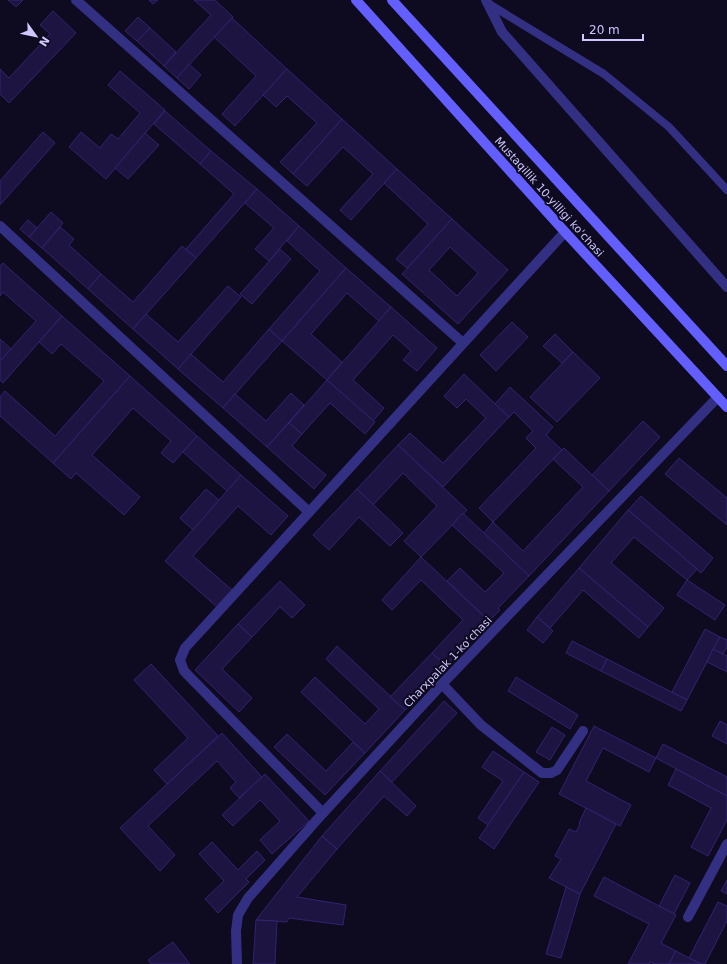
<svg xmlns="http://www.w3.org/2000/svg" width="727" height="964" viewBox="0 0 727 964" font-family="'DejaVu Sans',sans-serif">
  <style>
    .building { fill: #1d1442; stroke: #332370; fill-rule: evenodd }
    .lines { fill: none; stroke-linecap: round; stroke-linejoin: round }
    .service { stroke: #333083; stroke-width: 8 }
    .minor { stroke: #333083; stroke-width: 10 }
    .secondary { stroke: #635fff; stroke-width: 10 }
    .labels { text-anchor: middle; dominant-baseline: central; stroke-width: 4; stroke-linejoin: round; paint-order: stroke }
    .street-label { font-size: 11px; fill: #cec8ff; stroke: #0e0a1f }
  </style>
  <rect width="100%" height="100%" fill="#0e0a1f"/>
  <g class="building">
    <polygon points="8,0 23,0 16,7"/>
    <polygon points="149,0 158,0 153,4"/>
    <polygon points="194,0 215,0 233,17 177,78 164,66 211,15"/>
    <polygon points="53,11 76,33 9,103 0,94 0,69 9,78 50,34 40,25"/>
    <polygon points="138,17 150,28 137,41 125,31"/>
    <polygon points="232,18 287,69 235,126 222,114 256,76 214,37"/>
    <polygon points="150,28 176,52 164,66 137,41"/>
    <polygon points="189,64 201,75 189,89 177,78"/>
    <polygon points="287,69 342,119 293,174 280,162 317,123 287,96 276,107 263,95"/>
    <polygon points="120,71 165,110 106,179 69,147 81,132 100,148 111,134 118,139 140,113 108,85"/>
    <polygon points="165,111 211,151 200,164 154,124"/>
    <polygon points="342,119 397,169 351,220 340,210 373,174 343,147 307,186 293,174"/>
    <polygon points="43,132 55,143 0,205 0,181"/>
    <polygon points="145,133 159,145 128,179 115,168"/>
    <polygon points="211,151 257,189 196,258 186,249 234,194 200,164"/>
    <polygon points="397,169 452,219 407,268 396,259 428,224 384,183"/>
    <polygon points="257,189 299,226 269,261 255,249 274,228 245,203"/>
    <polygon points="51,212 63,223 42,248 29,237"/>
    <path d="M452 219 508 270 458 324 402 274ZM450 247 478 273 457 296 429 270Z"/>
    <polygon points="28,220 37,228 29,237 20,229"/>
    <polygon points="299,226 346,268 282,341 269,329 320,271 287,241"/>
    <polygon points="60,227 74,239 69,245 101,274 88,289 42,248"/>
    <polygon points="182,246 196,258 133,329 88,289 101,274 133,302"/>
    <polygon points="280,249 291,259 252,304 240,294"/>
    <polygon points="3,263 62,316 3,383 0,380 0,361 36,321 3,292 0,296 0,266"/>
    <polygon points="346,268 391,307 379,321 347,293 311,334 342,362 327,380 282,341"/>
    <polygon points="228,286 241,297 178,369 133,329 146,314 178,342"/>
    <polygon points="391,307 437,348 417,371 403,360 411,351 393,335 353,380 384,408 373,421 327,380"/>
    <polygon points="62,316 130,376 53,463 0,416 0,397 5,391 55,436 104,381 61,344 52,354 39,342"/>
    <polygon points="512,322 528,337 496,371 480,355"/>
    <polygon points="269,329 282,341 223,408 178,369 191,354 223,382"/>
    <polygon points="555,334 573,352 562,363 543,346"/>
    <polygon points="0,339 11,349 0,361"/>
    <polygon points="573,352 600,378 557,422 530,397"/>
    <polygon points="464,374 509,417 443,487 398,445 410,433 443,463 486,418 466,399 457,408 444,396"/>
    <polygon points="130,376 197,436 173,463 161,453 171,441 133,408 92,455 140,497 124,515 76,473 71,479 53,463"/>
    <polygon points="327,380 375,422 365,434 330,403 302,434 289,423"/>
    <polygon points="510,387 553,427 546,435 562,450 493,522 479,508 536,448 526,438 533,431 514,412 509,417 495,404"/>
    <polygon points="291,393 304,405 267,447 223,408 235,394 266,421"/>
    <polygon points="643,421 660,437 609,491 592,475"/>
    <polygon points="289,423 302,434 292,446 326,475 314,489 267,447"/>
    <polygon points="197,436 241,475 227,491 183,452"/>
    <polygon points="398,445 467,510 421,557 404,541 437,506 403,473 373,505 357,489"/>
    <polygon points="564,448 609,491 529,576 484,533 493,522 523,551 583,487 553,459"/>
    <polygon points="679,458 727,498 727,525 665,474"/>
    <polygon points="241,475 288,516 271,535 238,506 193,556 232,590 217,607 165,561"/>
    <polygon points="206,489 219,500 193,530 180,518"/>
    <polygon points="357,489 403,533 390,546 359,517 329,550 313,535"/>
    <polygon points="641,496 713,558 701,573 628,510"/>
    <polygon points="628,510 697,569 687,580 634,537 611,563 664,608 648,627 579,568"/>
    <polygon points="463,513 529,576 498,608 500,610 489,621 447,581 460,568 485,592 504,573 452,525"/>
    <polygon points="421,557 489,621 446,666 432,653 463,620 421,580 392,610 382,600"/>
    <polygon points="579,568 648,627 639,638 583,590 550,628 537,617"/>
    <polygon points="687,580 725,605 715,620 677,595"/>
    <polygon points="280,581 305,605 292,618 280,607 252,637 238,624"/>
    <polygon points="537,617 553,631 543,643 527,630"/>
    <polygon points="238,624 252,637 222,669 252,698 239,712 195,670"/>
    <polygon points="705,629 720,637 687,700 672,692"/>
    <polygon points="720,637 727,640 727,647 723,654 713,649"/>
    <polygon points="572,641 607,659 601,671 566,653"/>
    <polygon points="337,646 405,710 365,753 301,692 315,677 365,724 379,709 326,659"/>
    <polygon points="713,649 727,656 727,672 707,662"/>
    <polygon points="432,653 446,666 405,710 390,697"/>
    <polygon points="607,659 687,700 681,711 601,671"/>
    <polygon points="151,664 218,736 167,784 154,770 188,738 134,680"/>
    <polygon points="516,677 578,715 570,729 508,691"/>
    <polygon points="444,701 457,713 392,782 380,771"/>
    <polygon points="720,721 727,725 727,744 712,736"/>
    <polygon points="594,726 656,758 649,772 603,748 586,781 631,805 620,826 559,794"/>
    <polygon points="552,727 565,735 550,760 536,752"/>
    <polygon points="222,733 262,777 239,798 230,788 236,782 217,761 148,826 175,855 160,871 120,828"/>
    <polygon points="287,734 326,771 353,742 365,753 325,795 274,747"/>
    <polygon points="663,744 727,777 727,796 656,758"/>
    <polygon points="493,751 524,772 488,825 478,818 503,781 482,767"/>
    <polygon points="676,769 727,796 727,820 708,856 691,847 711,808 668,785"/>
    <polygon points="380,771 416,806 407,816 384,796 337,849 322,836"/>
    <polygon points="524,772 539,782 494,849 479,838"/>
    <polygon points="265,774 309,821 272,854 260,840 280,821 260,800 233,826 222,815"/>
    <polygon points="586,808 616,824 580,894 549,878 561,859 555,856 569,829 576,832 580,824 579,823"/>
    <polygon points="322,836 337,849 297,897 346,905 343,925 289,918 287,922 256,920"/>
    <polygon points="212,842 238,870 257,851 265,860 246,879 249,882 218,913 205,899 224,881 199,854"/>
    <polygon points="675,875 690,883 674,914 659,906"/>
    <polygon points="604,877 676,915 661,943 676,951 669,964 655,964 650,962 649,964 628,964 649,924 594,896"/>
    <polygon points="727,880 727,894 721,891"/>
    <polygon points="566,887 580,894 561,958 546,954"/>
    <polygon points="718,902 727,906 727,921 705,964 701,964 689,958"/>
    <polygon points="256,920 277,921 275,964 253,964"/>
    <polygon points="173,942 190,964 151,964 148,960"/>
    <polygon points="676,951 689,958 701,964 669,964"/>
  </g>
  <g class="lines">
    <polyline class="service" points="489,4 604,74 669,127 727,190"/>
    <g class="minor">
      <polyline points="76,0 463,343"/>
      <polyline points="486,0 502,32 727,287"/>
      <polyline points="0,226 309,512"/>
      <polyline points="442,684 481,725 542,773 551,773 557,770 583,731"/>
      <polyline points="323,813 184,671 180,660 185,648 565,232"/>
      <polyline points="688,917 727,844"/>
      <polyline points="237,964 236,931 238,915 248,898 323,813 442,684 718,397"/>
    </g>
    <g class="secondary">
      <polyline points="356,0 565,232 727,407"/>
      <polyline points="392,0 727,366"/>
    </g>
  </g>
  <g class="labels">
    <g class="street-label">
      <text transform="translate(549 197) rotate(48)">Mustaqillik 10-yilligi ko'chasi</text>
      <text transform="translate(448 662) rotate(-46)">Charxpalak 1-koʻchasi</text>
    </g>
  </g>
  <g transform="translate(36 36) rotate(123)" stroke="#0e0a1f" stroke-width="3" paint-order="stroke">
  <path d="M0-3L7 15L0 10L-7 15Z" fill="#cec8ff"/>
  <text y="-6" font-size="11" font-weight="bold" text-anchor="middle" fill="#cec8ff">N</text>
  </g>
  <path d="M583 34v6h60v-6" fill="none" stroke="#cec8ff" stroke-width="2"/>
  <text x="589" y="34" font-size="12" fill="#cec8ff" stroke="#0e0a1f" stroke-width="3" paint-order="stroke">20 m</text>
</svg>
